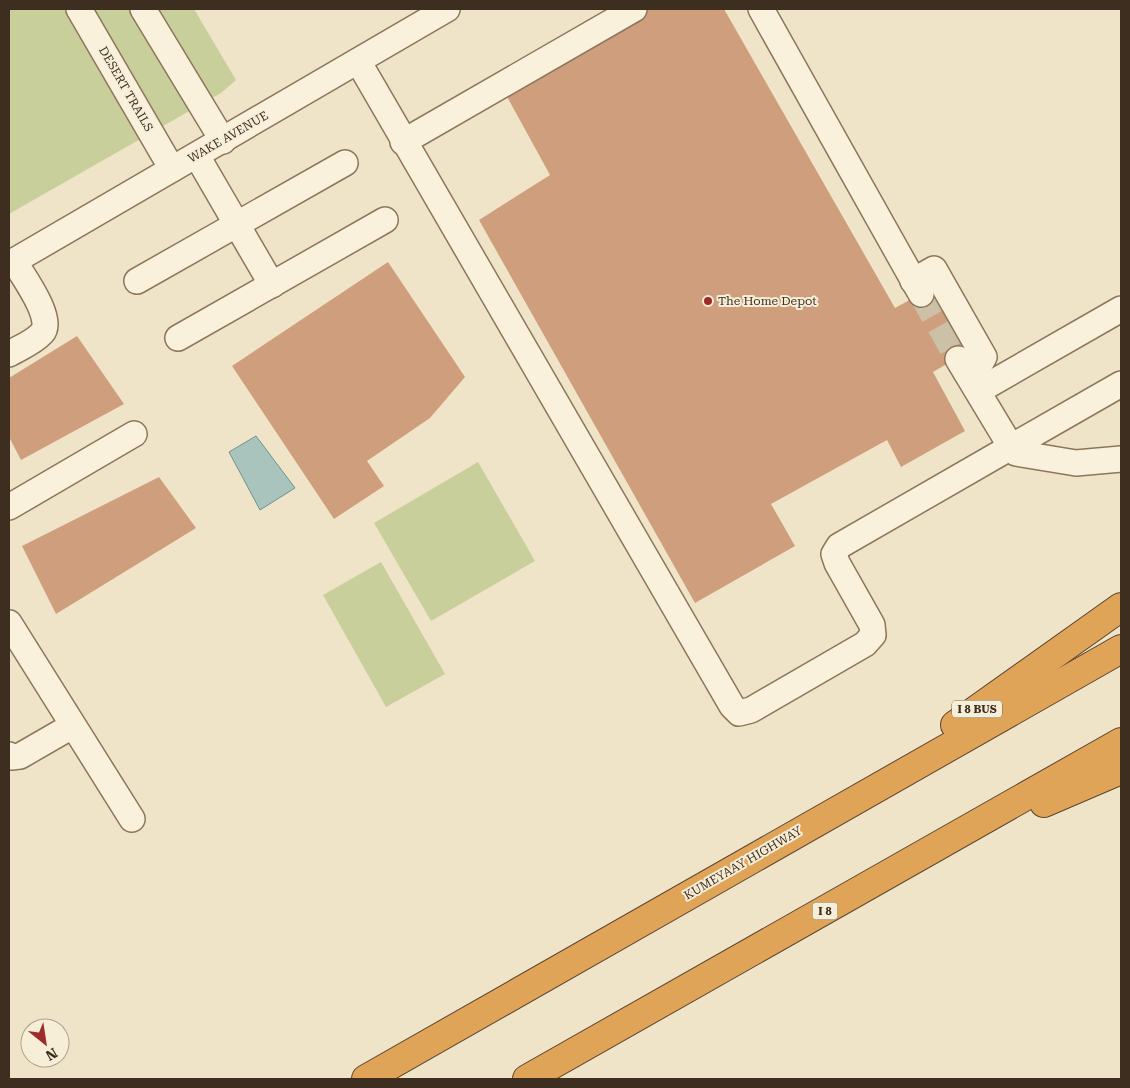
<svg xmlns="http://www.w3.org/2000/svg" width="1130" height="1088" viewBox="0 0 1130 1088" font-family="'Roboto Serif',serif">
  <style>
    .green { fill: #c9cf9b }
    .water { fill: #a9c4bc; stroke: #6f938a }
    .building { fill: #cf9f7d }
    .lines { fill: none; stroke-linecap: round; stroke-linejoin: round }
    .minor-tunnel { stroke: #ccc0a6; stroke-width: 25; stroke-dasharray: 25 12; stroke-linecap: butt }
    .minor-casing { stroke: #8d765c; stroke-width: 28 }
    .highway-casing { stroke: #5b4430; stroke-width: 30 }
    .minor { stroke: #faf1dc; stroke-width: 25 }
    .highway { stroke: #e0a458; stroke-width: 28 }
    .poi-dot { fill: #9e2a2b; stroke: #f7eed8; stroke-width: 2 }
    .labels { text-anchor: middle; dominant-baseline: central; stroke-width: 4; stroke-linejoin: round; paint-order: stroke }
    .shield { fill: #f7eed8; stroke: #756857; stroke-width: 1 }
    .shield-label { font-size: 11px; font-weight: bold; fill: #3d2e20 }
    .street-label { font-size: 12px; fill: #3d2e20; stroke: #f7eed8 }
    .poi-label { font-size: 12px; fill: #3d2e20; stroke: #f7eed8; text-anchor: start }
  </style>
  <rect width="100%" height="100%" fill="#f0e4c8"/>
  <g class="green">
    <polygon points="9,9 194,9 236,80 221,93 9,214"/>
    <polygon points="478,462 535,561 431,621 374,523"/>
    <polygon points="381,562 445,674 386,707 323,595"/>
  </g>
  <polygon class="water" points="256,436 295,488 260,510 229,452"/>
  <g class="building">
    <polygon points="649,9 724,9 895,308 931,288 966,353 933,372 965,431 901,467 887,440 771,504 795,546 695,603 479,220 550,175 505,93"/>
    <polygon points="388,262 465,377 430,418 367,461 384,486 334,519 232,366"/>
    <polygon points="77,336 124,404 21,460 9,437 9,378"/>
    <polygon points="159,477 196,528 56,614 22,546"/>
  </g>
  <g class="lines">
    <polyline class="minor-tunnel" points="921,294 958,359"/>
    <g class="minor-casing">
      <g id="minor">
        <polyline points="79,9 172,169"/>
        <polyline points="143,9 223,141"/>
        <polyline points="761,9 921,294"/>
        <polyline points="358,61 732,706 739,713 751,710 865,644 873,635 872,625 837,563 834,554 839,546 1011,447 958,359"/>
        <polyline points="403,142 634,9"/>
        <polyline points="197,156 272,285"/>
        <polyline points="9,264 447,9"/>
        <polyline points="137,281 345,163"/>
        <polyline points="913,281 934,269 984,357 980,364 966,372"/>
        <polyline points="178,338 385,220"/>
        <path d="M9 354C19 348 33 343 42 333 55 319 22 275 14 261"/>
        <polyline points="1121,384 1011,447 1016,453 1076,463 1121,459"/>
        <polyline points="978,391 1121,309"/>
        <polyline points="9,507 134,434"/>
        <polyline points="9,623 132,819"/>
        <polyline points="9,755 11,757 20,756 72,726"/>
      </g>
    </g>
    <g class="highway-casing">
      <g id="highway">
        <polyline points="955,725 1121,607"/>
        <polyline points="1044,803 1121,770"/>
        <polyline points="366,1079 1121,649"/>
        <polyline points="527,1079 1121,742"/>
      </g>
    </g>
    <use href="#minor" class="minor"/>
    <use href="#highway" class="highway"/>
  </g>
  <circle class="poi-dot" cx="708" cy="301" r="5"/>
  <g class="labels">
    <g class="shield">
      <rect x="952" y="700.5" width="50" height="17" rx="4"/>
      <rect x="812.5" y="902.5" width="25" height="17" rx="4"/>
    </g>
    <g class="shield-label">
      <text x="977" y="709">I 8 BUS</text>
      <text x="825" y="911">I 8</text>
    </g>
    <g class="street-label">
      <text transform="translate(126 89) rotate(60)">DESERT TRAILS</text>
      <text transform="translate(228 137) rotate(-30)">WAKE AVENUE</text>
      <text transform="translate(743 863) rotate(-30)">KUMEYAAY HIGHWAY</text>
    </g>
    <g class="poi-label">
      <text x="718" y="301">The Home Depot</text>
    </g>
  </g>
  <rect width="1130" height="1088" fill="none" stroke="#3d2e20" stroke-width="20"/>
  <g transform="translate(45 1043) rotate(150)"><circle r="24" fill="#f7eed8" stroke="#ada18e"/>
  <path d="M0-4L9 19L0 12L-9 19Z" fill="#9e2a2b"/>
  <text y="-8" font-size="14" font-weight="bold" text-anchor="middle" fill="#3d2e20">N</text>
  </g>
</svg>
